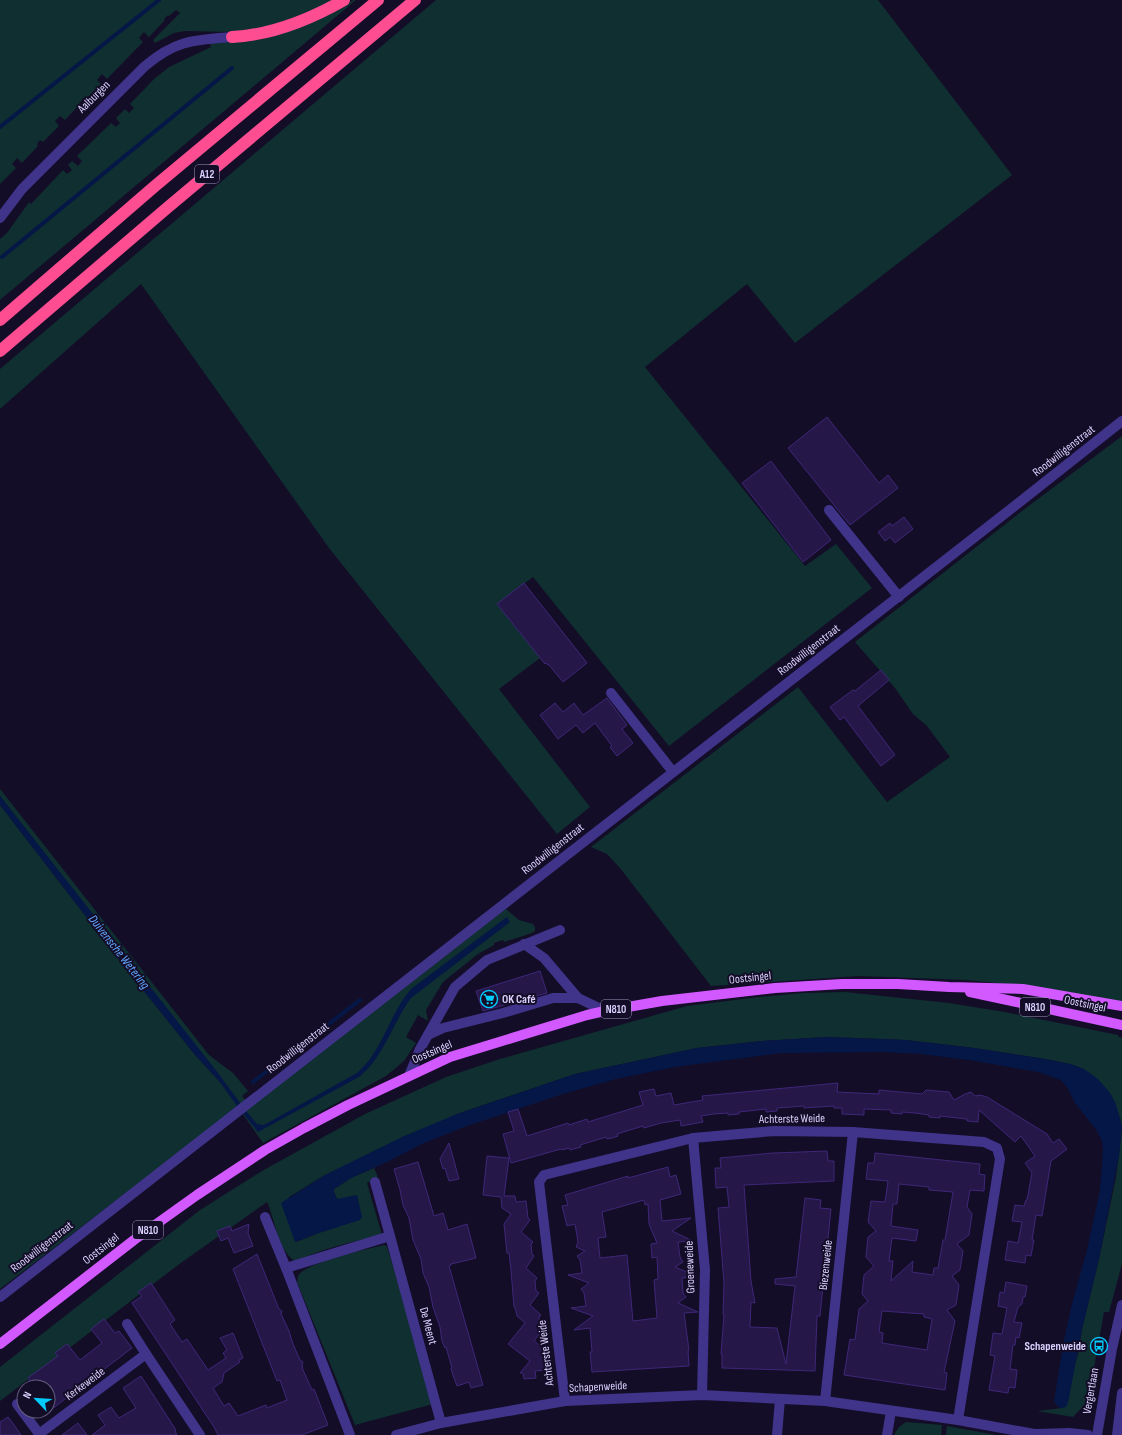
<svg xmlns="http://www.w3.org/2000/svg" width="1122" height="1435" viewBox="0 0 1122 1435" font-family="'Sofia Sans Condensed',sans-serif">
  <style>
    .green { fill: #0f2f31 }
    .water { fill: #051747 }
    .lines { fill: none; stroke-linecap: round; stroke-linejoin: round }
    .stream { stroke: #051747; stroke-width: 4 }
    .building { fill: #261749; stroke: #3e2778; fill-rule: evenodd }
    .minor { stroke: #3f338a; stroke-width: 10 }
    .major { stroke: #d159ff; stroke-width: 10 }
    .highway { stroke: #ff4d92; stroke-width: 12 }
    .labels { text-anchor: middle; dominant-baseline: central; stroke-width: 4; stroke-linejoin: round; paint-order: stroke }
    .shield { fill: #140d27; stroke: #a097be; stroke-width: 1 }
    .shield-label { font-size: 11px; font-weight: bold; fill: #dcd2ff }
    .street-label { font-size: 12px; fill: #dcd2ff; stroke: #140d27 }
    .poi-label { font-size: 12px; font-weight: bold; fill: #dcd2ff; stroke: #140d27; text-anchor: start }
    .water-label { font-size: 13px; font-style: italic; fill: #60a7ff; stroke: #140d27 }
  </style>
  <rect width="100%" height="100%" fill="#140d27"/>
  <g class="green">
    <polygon points="0,0 334,0 278,26 231,32 185,31 174,33 155,43 153,40 180,13 176,10 169,16 168,15 164,19 165,20 149,37 144,32 139,38 143,42 107,79 102,74 97,80 101,84 85,100 83,99 79,103 80,104 65,120 60,116 55,121 59,126 43,142 40,140 37,144 38,146 22,163 17,158 12,164 16,168 0,184"/>
    <polygon points="353,0 356,0 0,300 0,239 7,233 29,202 31,204 63,170 67,174 72,170 68,165 72,161 78,166 82,161 77,156 111,123 116,127 120,123 116,118 125,109 129,113 134,108 130,104 154,79 169,67 211,47 210,44 339,9"/>
    <polygon points="436,0 878,0 1012,175 795,343 747,284 645,367 805,566 836,544 872,588 669,746 533,577 497,604 540,658 499,689 590,807 557,834 329,548 141,284 0,409 0,369"/>
    <polygon points="1122,436 1122,1002 1046,989 968,980 858,976 711,986 620,868 607,854 591,847 798,687 887,802 950,757 927,726 913,714 895,688 855,642 1022,511"/>
    <polygon points="0,789 209,1055 233,1073 248,1091 242,1096 246,1101 0,1289 0,805 131,975 196,1056 220,1082 237,1105 240,1103 0,796"/>
    <polygon points="506,909 519,920 533,924 535,927 535,931 532,933 504,942 503,940 494,943 494,945 478,954 443,982 426,1010 428,1021 418,1015 406,1037 416,1043 404,1061 386,1076 263,1143 242,1113 504,910"/>
    <path d="M845 992 949 1003 1005 1012 1118 1035 1119 1037 1122 1038V1127L1120 1118 1084 1069 1070 1064 1045 1059 974 1048 906 1040 827 1037 762 1041 697 1048 575 1074 457 1114 325 1175 289 1197 296 1242 316 1234 337 1199 334 1192V1189L351 1178 374 1168 378 1177 367 1183 382 1235C353 1241 323 1249 295 1261 278 1251 275 1219 267 1202L178 1265 0 1401V1367L200 1210 262 1171 365 1114 446 1077 500 1059 687 1006 759 997 803 993Z"/>
    <polygon points="1122,1128 1122,1264 1109,1312 1104,1312 1088,1401 1073,1417 1037,1411 1062,1408 1078,1354 1082,1329 1099,1259 1116,1177"/>
    <path d="M385 1245 387 1247 391 1259 433 1404 355 1425 297 1282C298 1280 297 1278 298 1276 304 1263 370 1248 385 1245Z"/>
    <polygon points="906,1422 942,1425 941,1435 894,1435 899,1427"/>
    <polygon points="947,1426 996,1435 946,1435"/>
  </g>
  <g class="water">
    <polygon points="0,796 218,1073 240,1103 237,1106 220,1082 196,1056 131,975 0,805"/>
    <path d="M507 917 510 922 411 998C392 1024 384 1057 359 1077L258 1132 243 1113 246 1111 257 1124 264 1125 357 1073C383 1051 389 1014 411 989Z"/>
    <polygon points="827,1037 906,1040 974,1048 1045,1059 1070,1064 1084,1069 1098,1079 1110,1093 1115,1102 1120,1118 1122,1127 1119,1156 1099,1259 1082,1329 1068,1403 1066,1407 1062,1408 1058,1407 1054,1401 1064,1340 1072,1304 1087,1250 1100,1190 1103,1151 1102,1141 1097,1131 1075,1103 1067,1087 1061,1080 1038,1072 969,1060 921,1054 883,1052 782,1053 675,1067 616,1079 563,1094 464,1127 422,1144 389,1161 351,1178 334,1189 334,1192 337,1199 357,1195 362,1217 360,1220 316,1234 295,1242 281,1203 325,1175 402,1137 457,1114 575,1074 697,1048 762,1041"/>
  </g>
  <g class="lines">
    <g class="stream">
      <polyline points="0,127 159,0"/>
      <polyline points="2,257 232,68"/>
      <polyline points="253,1082 360,1000"/>
    </g>
  </g>
  <g class="building">
    <polygon points="827,417 879,483 888,475 898,488 850,525 788,448"/>
    <polygon points="771,461 831,540 803,562 742,483"/>
    <polygon points="904,517 913,529 895,543 890,537 885,541 878,532 890,523 892,526"/>
    <polygon points="524,583 587,663 563,682 549,665 548,665 546,663 545,664 497,604"/>
    <polygon points="881,670 889,680 858,706 895,755 881,766 844,717 840,720 830,707 853,690 855,691"/>
    <polygon points="607,698 627,725 622,729 633,743 617,756 610,747 612,746 595,723 583,733 576,725 558,739 540,715 555,703 563,712 574,703 583,715"/>
    <polygon points="540,971 547,993 483,1011 476,991"/>
    <polygon points="838,1083 837,1092 879,1094 879,1090 922,1094 926,1090 949,1092 954,1100 965,1094 971,1092 975,1096 980,1095 987,1097 1047,1134 1053,1143 1059,1139 1067,1149 1051,1161 1042,1216 1036,1215 1032,1240 1034,1240 1031,1256 1026,1255 1025,1263 1005,1260 1008,1241 1018,1243 1022,1222 1012,1221 1015,1205 1024,1206 1026,1200 1027,1200 1032,1173 1025,1163 1035,1156 1021,1136 1015,1142 979,1110 978,1122 967,1121 967,1119 940,1116 940,1118 929,1117 929,1115 915,1113 902,1112 902,1114 891,1113 891,1110 864,1109 864,1115 842,1114 842,1108 834,1108 834,1106 804,1108 804,1106 777,1108 777,1111 766,1112 766,1109 739,1112 739,1114 728,1115 728,1113 714,1114 701,1116 703,1122 681,1126 680,1120 661,1123 644,1128 643,1126 617,1134 618,1136 612,1138 607,1139 606,1137 580,1145 581,1147 570,1150 569,1148 562,1150 561,1149 511,1163 503,1134 514,1131 508,1112 518,1109 527,1136 568,1123 569,1125 587,1119 588,1122 643,1105 639,1092 654,1089 656,1096 671,1093 674,1105 703,1100 702,1096"/>
    <polygon points="449,1143 459,1179 449,1181 445,1168 443,1169 440,1159"/>
    <polygon points="827,1151 828,1161 834,1161 834,1181 744,1185 751,1281 755,1303 751,1302 750,1327 777,1328 786,1364 795,1286 775,1284 775,1279 796,1277 805,1198 821,1200 820,1208 831,1209 820,1316 817,1316 815,1371 722,1368 722,1354 721,1354 724,1315 723,1315 724,1283 718,1208 729,1207 727,1187 716,1188 715,1168 721,1168 720,1158 773,1153"/>
    <path d="M875 1153 980 1164 979 1174 985 1175 984 1191 970 1190 967 1207 972 1214 969 1235 957 1244 963 1251 960 1270 952 1276 959 1285 956 1305 947 1310 955 1321 944 1372 947 1373 945 1390 844 1375 850 1339 855 1340 859 1309 868 1301 862 1294 864 1275 874 1266 866 1257 868 1237 876 1231 868 1222 871 1201 885 1202 888 1181 866 1179 868 1163H874ZM899 1184 929 1187V1190L953 1192 945 1240H943L938 1268H934L933 1275 912 1272 913 1261 891 1281 893 1261H889L892 1238 916 1241 918 1230 891 1226 893 1204H897ZM882 1311 924 1314V1317L932 1319 927 1350 882 1343 883 1333 879 1332Z"/>
    <polygon points="487,1156 509,1158 504,1196 515,1196 516,1202 526,1201 528,1218 530,1220 521,1232 533,1242 531,1244 532,1254 534,1256 526,1268 537,1278 535,1281 536,1291 539,1293 530,1305 541,1315 539,1317 540,1327 543,1329 534,1341 546,1351 543,1353 545,1370 535,1371 536,1378 524,1379 523,1373 520,1373 530,1361 508,1344 525,1323 517,1316 515,1307 514,1307 511,1270 509,1253 507,1253 504,1224 511,1214 502,1208 501,1197 483,1195"/>
    <polygon points="418,1162 434,1216 443,1213 448,1230 467,1224 476,1258 451,1264 451,1265 449,1266 483,1385 471,1388 469,1382 457,1386 453,1375 451,1368 452,1368 446,1347 445,1348 442,1341 440,1327 433,1307 429,1287 423,1273 421,1259 413,1240 409,1218 403,1205 400,1190 394,1169"/>
    <path d="M668 1167 670 1177 676 1175 681 1194 660 1200 662 1221 691 1218 672 1231 693 1241 678 1242 680 1257 683 1262 675 1267 696 1276 682 1278 683 1293 686 1297 678 1303 698 1312 684 1313 689 1350H688L689 1366 592 1372 590 1352H592L590 1328 574 1330 593 1316 571 1308 586 1306 584 1293 581 1289 589 1283 568 1275 582 1273 580 1260 577 1256 585 1251 576 1247 578 1242 575 1224 567 1226 562 1206 568 1205 565 1195 628 1176V1178ZM644 1200 645 1205 648 1204 649 1224 657 1243 651 1244 652 1258 657 1257 658 1279 654 1280 657 1318 633 1321 627 1255 600 1258 598 1238 606 1237 602 1212Z"/>
    <polygon points="249,1224 248,1233 253,1246 234,1253 228,1238 221,1241 217,1231 230,1226 232,1231"/>
    <polygon points="257,1254 279,1309 282,1311 281,1314 289,1331 293,1344 300,1360 303,1362 302,1365 303,1370 312,1390 314,1389 328,1425 302,1435 218,1435 214,1427 132,1303 142,1296 138,1292 151,1283 175,1320 170,1324 182,1342 187,1339 208,1370 226,1358 223,1353 227,1350 220,1338 233,1333 243,1358 239,1360 240,1362 224,1373 222,1382 213,1388 224,1406 229,1403 238,1416 266,1405 267,1408 287,1400 280,1380 277,1381 233,1269"/>
    <polygon points="1006,1282 1027,1286 1025,1297 1023,1297 1022,1304 1018,1307 1014,1322 1022,1323 1019,1338 1016,1337 1015,1345 1013,1345 1010,1369 1017,1370 1015,1388 1009,1387 1008,1393 989,1390 995,1356 990,1355 993,1333 1002,1334 1007,1308 998,1306 1000,1292 1004,1293"/>
    <polygon points="104,1319 115,1333 119,1331 132,1348 48,1412 48,1387 34,1387 28,1378 58,1356 55,1353 67,1344 80,1360 102,1343 91,1329"/>
    <polygon points="141,1376 176,1430 175,1431 177,1435 92,1435 105,1425 98,1415 111,1407 119,1418 136,1408 123,1388"/>
    <polygon points="8,1417 12,1422 21,1435 0,1435 0,1422"/>
    <polygon points="78,1423 87,1435 62,1435"/>
  </g>
  <g class="lines">
    <g class="minor">
      <path d="M0 218 22 189 145 66C176 40 193 40 232 37"/>
      <polyline points="829,510 899,597"/>
      <polyline points="611,693 673,772"/>
      <polyline points="524,944 544,958 578,998 605,1011"/>
      <polyline points="428,1035 443,1028 503,1013 553,998 578,998"/>
      <polyline points="409,1076 420,1049 455,987 487,960 560,930"/>
      <polyline points="693,1138 705,1270 702,1395"/>
      <polyline points="375,1182 390,1236"/>
      <polyline points="265,1217 286,1268"/>
      <polyline points="0,1297 1021,501 1122,421"/>
      <polyline points="127,1324 146,1354"/>
      <polyline points="565,1401 539,1182 544,1175 693,1138 774,1131 853,1132 984,1142 997,1148 1000,1159 958,1420"/>
      <polyline points="825,1401 853,1132"/>
      <polyline points="17,1404 40,1435"/>
      <polyline points="39,1434 146,1354 200,1435"/>
      <polyline points="1036,1434 1069,1433 1088,1435"/>
      <polyline points="350,1435 286,1268 390,1236 441,1423"/>
      <polyline points="396,1435 441,1423 565,1401 702,1395 825,1401 958,1420 1040,1435"/>
      <polyline points="777,1435 780,1399"/>
      <polyline points="887,1435 891,1411"/>
      <polyline points="1097,1435 1112,1349 1122,1305"/>
      <polyline points="1117,1435 1122,1393"/>
    </g>
    <g class="major">
      <polyline points="970,992 1122,1025"/>
      <polyline points="0,1344 134,1240 197,1195 265,1150 304,1128 348,1105 450,1057 587,1015 605,1011 662,1001 775,988 842,984 898,984 949,987 1023,989 1122,1006"/>
    </g>
    <g class="highway">
      <path d="M232 37C272 35 309 20 344 0"/>
      <polyline points="0,320 155,186 378,0"/>
      <polyline points="0,351 167,208 415,0"/>
    </g>
  </g>
  <defs>
    <g id="supermarket-ring" transform="scale(0.9)"><circle r="9.5" fill="#140d27" stroke="#00ccfd" stroke-width="1.5"/><path d="M-6-5.5h2.5l.6 2H6L4.5 2H-2.5L-4.4-4H-6ZM-1.5 3.2a1.3 1.3 0 1 0 .1 0ZM3 3.2a1.3 1.3 0 1 0 .1 0Z" fill="#00ccfd"/></g>
    <g id="bus-ring" transform="scale(0.9)"><circle r="9.5" fill="#140d27" stroke="#00ccfd" stroke-width="1.5"/><path d="M-5-6H5V4H4V6H2V4H-2V6H-4V4H-5ZM-3.5-4V0h7V-4ZM-3.5 1.2v1.5H-2V1.2ZM2 1.2v1.5H3.5V1.2Z" fill="#00ccfd"/></g>
  </defs>
  <g fill-rule="evenodd">
    <use href="#supermarket-ring" x="489" y="999"/>
    <use href="#bus-ring" x="1099" y="1346"/>
  </g>
  <g class="labels">
    <g class="shield">
      <rect x="195" y="165" width="24" height="18" rx="3"/>
      <rect x="1020" y="998" width="30" height="18" rx="3"/>
      <rect x="601" y="1000" width="30" height="18" rx="3"/>
      <rect x="133" y="1221" width="30" height="18" rx="3"/>
    </g>
    <g class="shield-label">
      <text x="207" y="174">A12</text>
      <text x="1035" y="1007">N810</text>
      <text x="616" y="1009">N810</text>
      <text x="148" y="1230">N810</text>
    </g>
    <g class="street-label">
      <text transform="translate(94 97) rotate(-45)">Aalburgen</text>
      <text transform="translate(1064 451) rotate(-38)">Roodwilligenstraat</text>
      <text transform="translate(809 650) rotate(-38)">Roodwilligenstraat</text>
      <text transform="translate(553 849) rotate(-38)">Roodwilligenstraat</text>
      <text transform="translate(750 978) rotate(-6)">Oostsingel</text>
      <text transform="translate(1085 1004) rotate(12)">Oostsingel</text>
      <text transform="translate(298 1048) rotate(-38)">Roodwilligenstraat</text>
      <text transform="translate(432 1052) rotate(-23)">Oostsingel</text>
      <text transform="translate(792 1119) rotate(-1)">Achterste Weide</text>
      <text transform="translate(42 1247) rotate(-38)">Roodwilligenstraat</text>
      <text transform="translate(101 1249) rotate(-38)">Oostsingel</text>
      <text transform="translate(826 1265) rotate(-84)">Biezenweide</text>
      <text transform="translate(690 1267) rotate(-92)">Groeneweide</text>
      <text transform="translate(428 1326) rotate(75)">De Meent</text>
      <text transform="translate(546 1353) rotate(-97)">Achterste Weide</text>
      <text transform="translate(85 1384) rotate(-37)">Kerkeweide</text>
      <text transform="translate(598 1387) rotate(-3)">Schapenweide</text>
      <text transform="translate(1091 1391) rotate(-80)">Vergertlaan</text>
    </g>
    <g class="poi-label">
      <text x="502" y="999">OK Café</text>
      <text x="1086" y="1346" text-anchor="end">Schapenweide</text>
    </g>
    <g class="water-label">
      <text transform="translate(119 952) rotate(52)">Duivensche Wetering</text>
    </g>
  </g>
  <g transform="translate(36 1399) rotate(295)"><circle r="19" fill="#140d27" stroke="#645c7d"/>
  <path d="M0-3L7 15L0 10L-7 15Z" fill="#00ccfd"/>
  <text y="-6" font-size="11" font-weight="bold" text-anchor="middle" fill="#dcd2ff">N</text>
  </g>
</svg>
